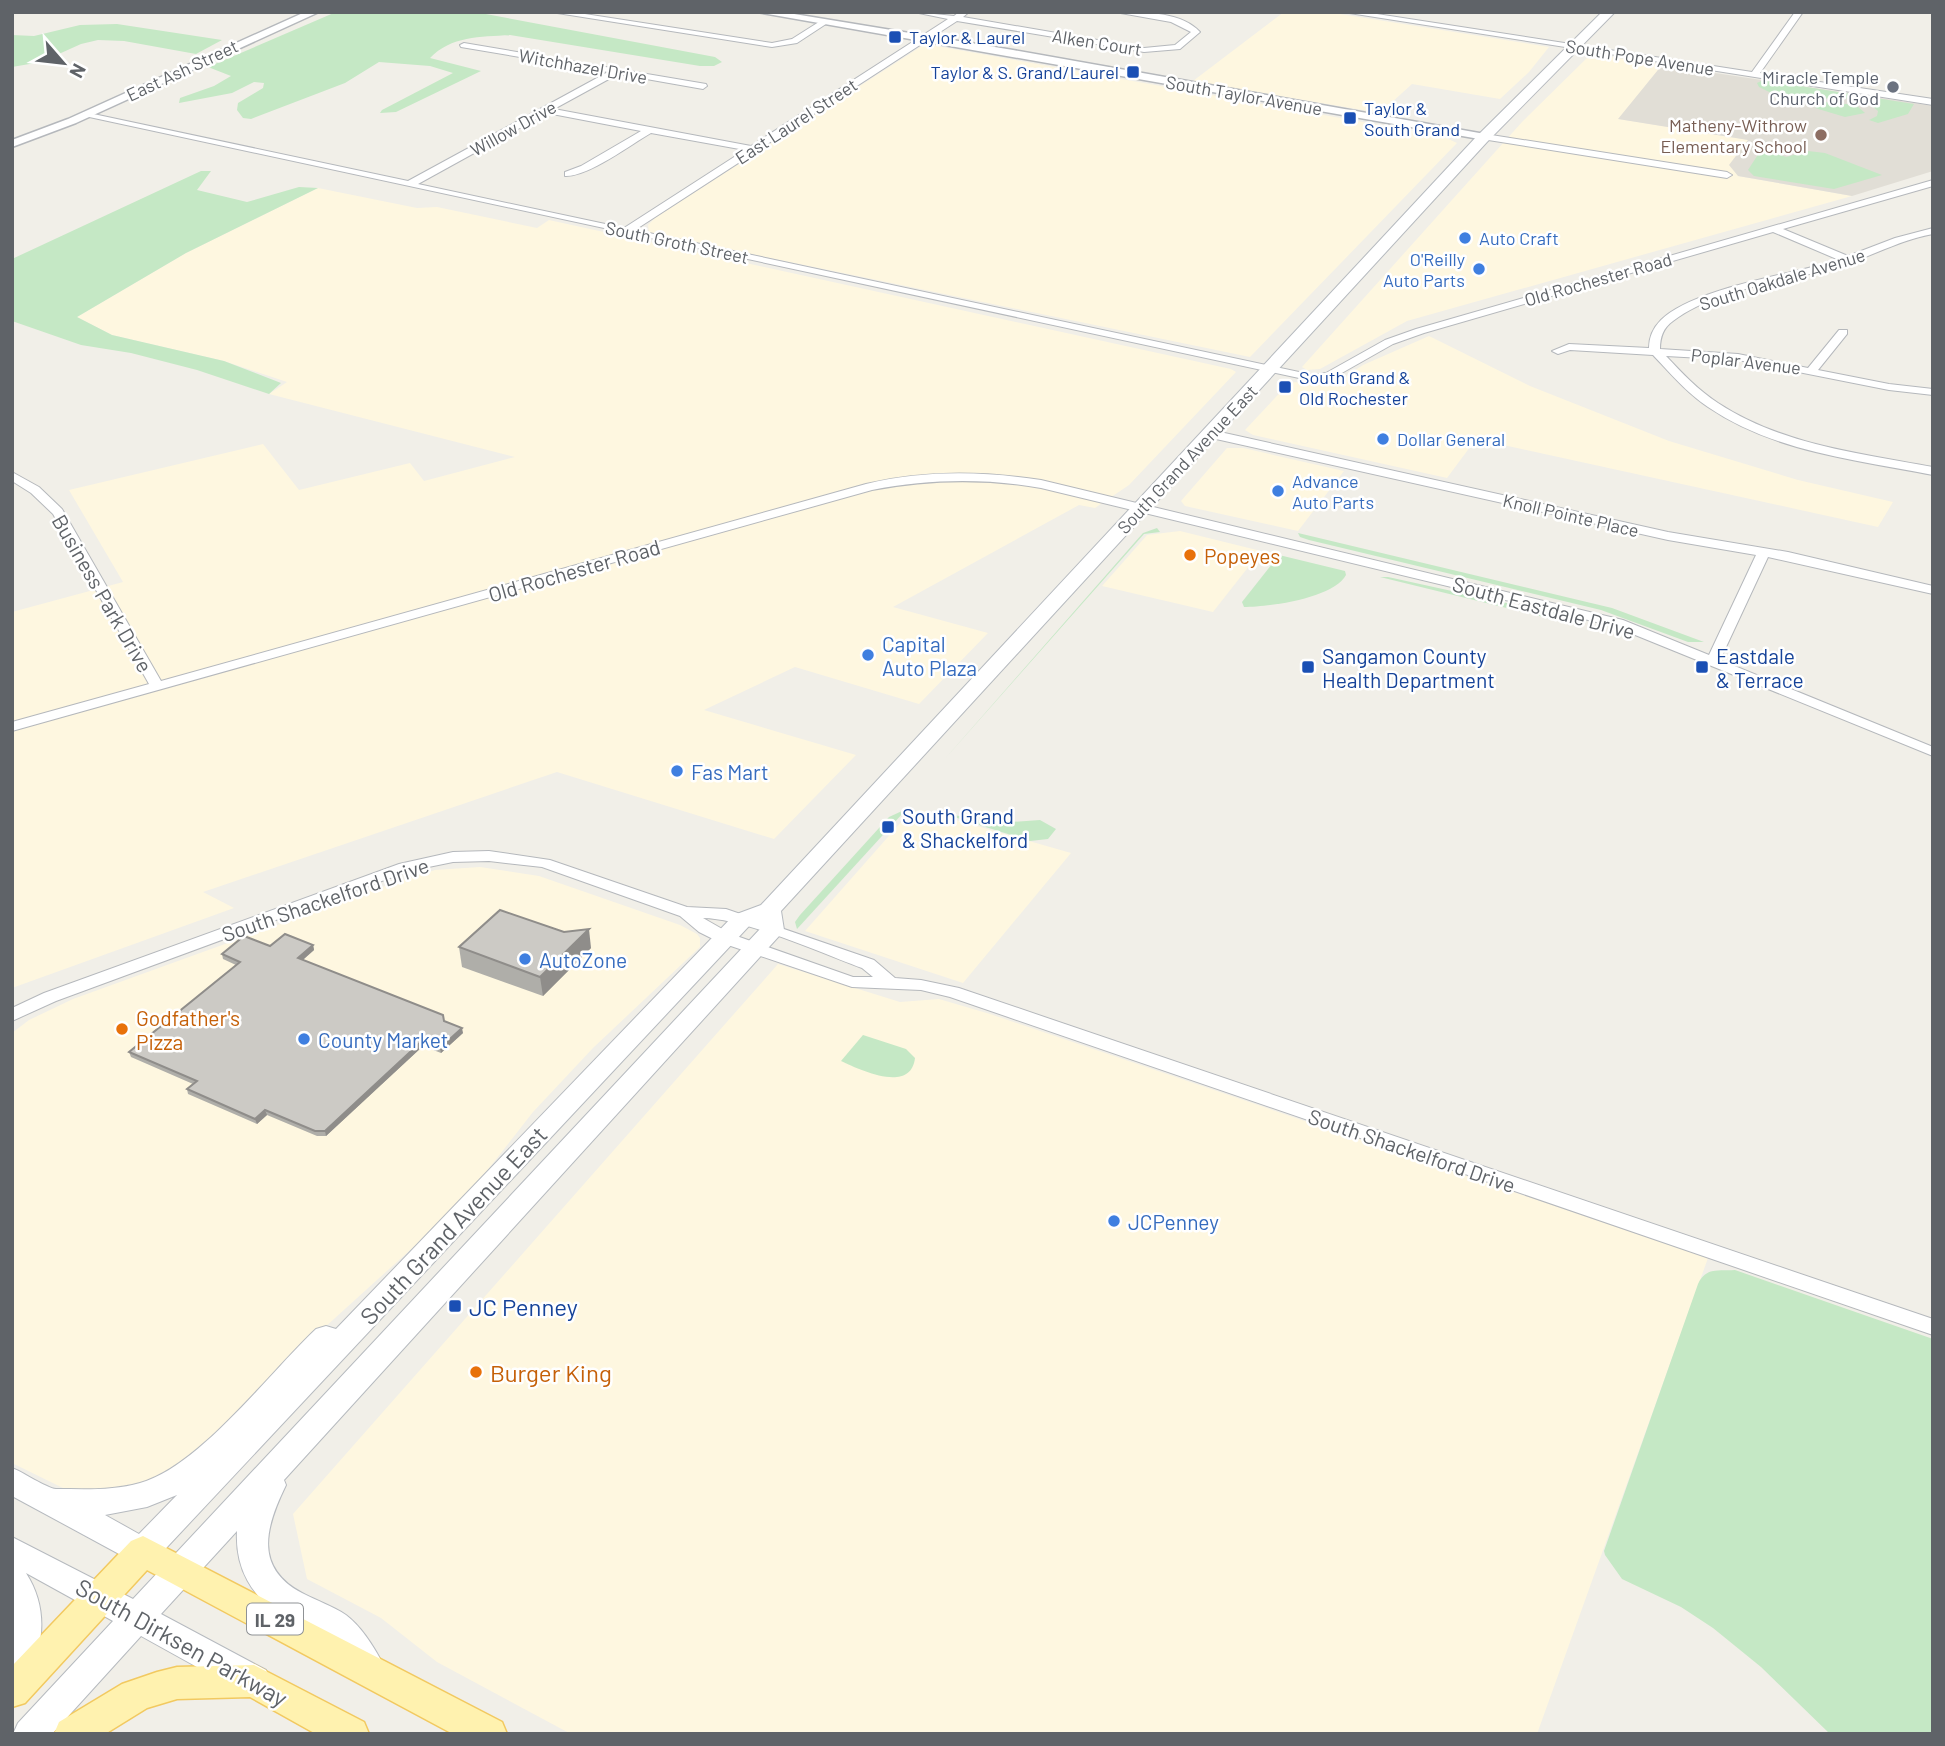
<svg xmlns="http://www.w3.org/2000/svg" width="1945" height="1746" viewBox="0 0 1945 1746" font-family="Barlow,sans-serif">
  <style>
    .commercial { fill: #fef7e0 }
    .education { fill: #e1ded6 }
    .green { fill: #c5e8c5 }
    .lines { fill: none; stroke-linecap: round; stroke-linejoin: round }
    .minor-casing { stroke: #b5b8bc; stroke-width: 2 }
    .tertiary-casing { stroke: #b5b8bc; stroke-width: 3 }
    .secondary-casing { stroke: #b6babf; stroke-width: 2 }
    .primary-casing { stroke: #f2c960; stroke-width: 3 }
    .minor { fill: #fff; fill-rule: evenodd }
    .tertiary { fill: #fff; fill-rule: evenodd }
    .secondary { fill: #fff; fill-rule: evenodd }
    .primary { fill: #fff2af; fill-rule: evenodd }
    .wall { fill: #afaea9 }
    .shaded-wall { fill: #8f8d8a }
    .building { fill: #cccac5; stroke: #8f8d8a; stroke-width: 2 }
    .transit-dot { fill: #1a4fb4; stroke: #fff; stroke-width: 2.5 }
    .worship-dot { fill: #6b7280; stroke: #fff; stroke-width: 2.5 }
    .education-dot { fill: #8d6e63; stroke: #fff; stroke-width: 2.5 }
    .shop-dot { fill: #3f7fe0; stroke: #fff; stroke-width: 2.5 }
    .food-dot { fill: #e8710a; stroke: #fff; stroke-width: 2.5 }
    .labels { text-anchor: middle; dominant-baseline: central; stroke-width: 5; stroke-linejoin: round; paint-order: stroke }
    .far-transit-label { font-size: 18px; fill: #164399; stroke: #fff; text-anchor: start }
    .far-street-label { font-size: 18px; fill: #5f6368; stroke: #fff }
    .far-worship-label { font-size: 18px; fill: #5b616d; stroke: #fff; text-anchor: end }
    .far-education-label { font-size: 18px; fill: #785e54; stroke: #fff; text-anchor: end }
    .far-shop-label { font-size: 18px; fill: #366cbe; stroke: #fff; text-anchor: start }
    .shield { fill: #fff; stroke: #8f9295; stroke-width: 2 }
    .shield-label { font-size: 19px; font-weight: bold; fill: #5f6368 }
    .food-label { font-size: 21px; fill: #c56008; stroke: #fff; text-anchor: start }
    .street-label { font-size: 21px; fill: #5f6368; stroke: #fff }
    .shop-label { font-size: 21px; fill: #366cbe; stroke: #fff; text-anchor: start }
    .transit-label { font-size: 21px; fill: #164399; stroke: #fff; text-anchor: start }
    .near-street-label { font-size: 24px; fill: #5f6368; stroke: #fff }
    .near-transit-label { font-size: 24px; fill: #164399; stroke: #fff; text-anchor: start }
    .near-food-label { font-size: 24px; fill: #c56008; stroke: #fff; text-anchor: start }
  </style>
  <rect width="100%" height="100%" fill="#f1efe8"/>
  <g class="commercial">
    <polygon points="1284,12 1327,12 1549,47 1529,72 1500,99 1412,84 1380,113 1193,81"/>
    <polygon points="925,44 1442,136 1457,143 1250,357 649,233 648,225 655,218"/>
    <polygon points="1591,54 1662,65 1619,119 1749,140 1738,176 1852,196 1407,321 1320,369 1307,370 1302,367 1522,122"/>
    <polygon points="318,188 417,208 437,207 537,228 549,220 1231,369 1236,372 1129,485 1095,508 1079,505 893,607 988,633 919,704 795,667 704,710 856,755 774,839 557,772 203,892 234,908 12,988 12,612 123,582 69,490 263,444 299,490 410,463 424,481 515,457 269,394 287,382 224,361 112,335 77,317 186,253"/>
    <polygon points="1429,336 1530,386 1669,441 1798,480 1893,502 1878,527 1476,439 1447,478 1253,435 1245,430 1290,382 1334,384 1363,365"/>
    <polygon points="1227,448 1243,448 1344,471 1298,531 1185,506 1181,501"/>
    <polygon points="1180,531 1261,551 1213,612 1102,586 1147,535"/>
    <polygon points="921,810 1071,853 963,983 805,931 910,812"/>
    <polygon points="480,867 539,876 680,925 697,934 700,938 700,947 593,1048 533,1112 479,1181 420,1241 324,1328 184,1465 137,1487 81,1492 63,1488 12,1463 12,1033 29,1020 73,999 382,887 435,870"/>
    <polygon points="778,964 900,1002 939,999 990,1014 1708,1258 1537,1734 571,1734 437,1662 381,1618 307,1579 293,1514"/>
  </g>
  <polygon class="education" points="1662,65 1933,106 1933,171 1852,196 1738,176 1729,165 1748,140 1618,119"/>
  <g class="green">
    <path d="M336 12H475L715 57 722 62 714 66H700L510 35C480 37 451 36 430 58L481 71 396 112 380 113 382 110 453 73 430 66 379 62 345 83 251 119 243 118 237 110 238 103 263 88 264 83 254 82 232 93 179 103 180 98 214 86 231 76 208 67Z"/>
    <polygon points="117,24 222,40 196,54 124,41 98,40 81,44 41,62 12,67 12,35 34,36 80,25"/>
    <path d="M1763 80 1914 104 1908 114 1878 123 1869 120 1877 116 1878 111C1857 91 1827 100 1802 100 1787 100 1772 94 1759 87L1757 83Z"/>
    <polygon points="1826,102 1856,105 1865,113 1845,117 1815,108"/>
    <polygon points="1769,150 1786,157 1808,151 1825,153 1882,175 1834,189 1754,176 1748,170 1759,153"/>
    <polygon points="201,171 211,171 197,190 247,202 299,187 318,188 186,253 77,317 112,335 224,361 281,383 269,394 197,370 131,353 81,345 12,321 12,259"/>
    <polygon points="1157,528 1160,532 1144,534 943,761 1135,542 1143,533"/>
    <polygon points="1298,533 1612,608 1704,642 1688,642 1601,610 1309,540 1300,537"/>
    <path d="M1279 555 1345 571 1346 575C1334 598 1269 607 1244 607L1242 602Z"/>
    <polygon points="1388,577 1562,615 1576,625 1380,577"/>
    <polygon points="902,811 903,813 797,929 795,922 800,915 889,817"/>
    <polygon points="954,815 996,823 1040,820 1056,829 1048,839 1030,841 951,816"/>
    <path d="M863 1035 906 1049 915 1058C911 1094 860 1070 841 1061Z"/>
    <path d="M1735 1270 1933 1339V1734H1830L1761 1667 1713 1628 1681 1607 1622 1579 1605 1555 1604 1551 1698 1284C1706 1267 1718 1271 1735 1270Z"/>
  </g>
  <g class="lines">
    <g class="minor-casing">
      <g id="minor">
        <polygon points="551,12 572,12 772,43 792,39 822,20 829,22 797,43 772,47"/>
        <path d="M914 12 954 16 959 12H969L963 17 1144 48 1175 45 1191 32 1171 22 1115 12C1141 12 1181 11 1200 32L1180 49 1144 52 957 21 635 230 1313 375 1326 373 1385 340 1416 329 1933 180V186L1783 229 1848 256 1895 238 1933 228V234C1900 240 1872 256 1841 266 1789 281 1716 288 1673 321 1663 328 1660 337 1660 349L1738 354 1808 368 1839 330H1847V334L1818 370 1889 384 1933 389V395L1889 390 1738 360 1666 356C1682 373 1698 390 1718 403 1782 445 1859 453 1933 467V475C1856 460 1774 452 1708 407 1687 393 1670 373 1653 355L1570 350 1558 354 1552 351 1569 344 1649 348C1649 337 1653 328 1661 320 1694 288 1793 274 1839 260L1773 232 1424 333 1393 344 1333 378 1313 381 80 115 84 112 408 181 608 72 461 47 460 45 464 43 706 84 707 86 703 89 618 74 554 109 751 146 948 19ZM547 113 641 131 581 166 565 172V176C588 177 630 145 651 133L745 150 624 228 418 184Z"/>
        <polygon points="1343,12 1364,12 1752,72 1795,12 1803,12 1760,73 1933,99 1933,105"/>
        <polygon points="1485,134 1727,172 1732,175 1727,178 1482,139 1480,137"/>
        <path d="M1211 430 1668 532 1788 552 1933 586V594L1768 557 1720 660 1933 747V756L1613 626 1041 488C984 478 929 479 872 490L12 731V722L149 684 53 514 31 493 12 481V472L39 487 62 509 161 681 866 484C924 470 982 471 1041 480L1623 620 1709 655 1756 555 1668 540 1207 437 1205 434Z"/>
        <path d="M489 851 550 860 687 907 726 909 874 960 895 978 921 980 959 988 1933 1319V1335L950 997 921 990 852 987 719 942 699 932 680 916 542 867 489 861 453 862 409 871 56 1001 12 1021V1008L44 993 399 864 453 852ZM703 918C746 919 819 952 862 968L873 977H853L731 934Z"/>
      </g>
    </g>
    <g class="tertiary-casing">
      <g id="tertiary">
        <polygon points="305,12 319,12 76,123 12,147 12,140 68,119"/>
        <polygon points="757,12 782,12 1013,50 1485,134 1491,137 1485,140"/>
      </g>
    </g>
    <g class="secondary-casing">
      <path id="secondary" d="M1602 12H1615L1487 142 781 911 784 930 780 935 284 1480 286 1485C266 1526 253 1567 302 1593 317 1601 333 1606 346 1615 362 1627 376 1650 385 1668L380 1678 368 1683C348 1675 343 1654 328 1640 316 1628 300 1623 285 1616 251 1599 235 1567 237 1531L161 1614 266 1670 271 1681 266 1692 254 1696 242 1692 141 1636 52 1734H13L18 1723 113 1621 26 1573C51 1612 42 1651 24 1691L12 1695V1537L133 1599 760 929 759 922 750 925 154 1561 143 1564 132 1561 12 1496V1468C23 1472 46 1488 56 1489 83 1489 113 1491 140 1483 199 1467 270 1372 316 1329L326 1326 336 1329 734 915 761 905 1477 136ZM177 1495 139 1534 105 1515 147 1507Z"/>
    </g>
    <g class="primary-casing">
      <g id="primary">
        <polygon points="143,1536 502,1722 507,1734 453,1734 147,1570 25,1703 12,1707 12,1666 131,1541"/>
        <polygon points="254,1665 364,1722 369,1734 316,1734 250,1697 177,1699 147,1708 105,1734 54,1734 59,1722 122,1684 157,1672 177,1667"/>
      </g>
    </g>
    <use href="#minor" class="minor"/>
    <use href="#tertiary" class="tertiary"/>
    <use href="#secondary" class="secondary"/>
    <use href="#primary" class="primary"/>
  </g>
  <g class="wall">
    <polygon points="564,932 591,948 543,996 462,967 459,947"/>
    <polygon points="313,945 314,950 303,960 444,1021 463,1033 441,1053 423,1046 326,1136 317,1136 267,1115 257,1124 188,1094 187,1089 193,1084 131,1057 129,1052 236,965 223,959 222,954 270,946"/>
  </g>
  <g class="shaded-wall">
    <polygon points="589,929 591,948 543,996 540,977"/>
    <polygon points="313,945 314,950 299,963 298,958"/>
    <polygon points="462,1028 463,1033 441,1053 440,1048"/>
    <polygon points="422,1041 423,1046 326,1136 325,1131"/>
    <polygon points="265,1110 267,1115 257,1124 255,1119"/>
  </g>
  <g class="building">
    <polygon points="500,910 564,932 589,929 540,977 459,947"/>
    <polygon points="285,934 313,945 298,958 443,1015 444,1021 462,1028 440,1048 422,1041 325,1131 315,1131 265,1110 255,1119 187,1089 197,1081 129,1052 240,962 222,954 244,936 270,946"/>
  </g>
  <g class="transit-dot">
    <rect x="888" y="30" width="14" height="14" rx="3.5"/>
    <rect x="1126" y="65" width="14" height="14" rx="3.5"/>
    <rect x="1343" y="111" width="14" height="14" rx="3.5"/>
    <rect x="1278" y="380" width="14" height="14" rx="3.5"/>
    <rect x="1301" y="660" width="14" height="14" rx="3.5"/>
    <rect x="1695" y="660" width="14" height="14" rx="3.5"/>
    <rect x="881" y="820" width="14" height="14" rx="3.5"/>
    <rect x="448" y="1299" width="14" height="14" rx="3.5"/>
  </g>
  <circle class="worship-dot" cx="1893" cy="87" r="7"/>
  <circle class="education-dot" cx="1821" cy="135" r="7"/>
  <g class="shop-dot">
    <circle cx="1465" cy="238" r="7"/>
    <circle cx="1479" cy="269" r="7"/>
    <circle cx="1383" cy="439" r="7"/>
    <circle cx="1278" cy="491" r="7"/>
    <circle cx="868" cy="655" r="7"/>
    <circle cx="677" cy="771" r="7"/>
    <circle cx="525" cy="959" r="7"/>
    <circle cx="304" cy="1039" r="7"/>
    <circle cx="1114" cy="1221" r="7"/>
  </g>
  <g class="food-dot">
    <circle cx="1190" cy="555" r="7"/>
    <circle cx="122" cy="1029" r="7"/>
    <circle cx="476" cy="1372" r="7"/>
  </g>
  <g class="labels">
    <g class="far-transit-label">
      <text x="909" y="37">Taylor &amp; Laurel</text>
      <text x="1119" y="72" text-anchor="end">Taylor &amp; S. Grand/Laurel</text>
      <text x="1364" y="108">Taylor &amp;<tspan x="1364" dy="21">South Grand</tspan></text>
      <text x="1299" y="377">South Grand &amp;<tspan x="1299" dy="21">Old Rochester</tspan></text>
    </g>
    <g class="far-street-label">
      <text transform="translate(1097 42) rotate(9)">Alken Court</text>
      <text transform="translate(1640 57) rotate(9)">South Pope Avenue</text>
      <text transform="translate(583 66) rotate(10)">Witchhazel Drive</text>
      <text transform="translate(182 70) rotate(-25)">East Ash Street</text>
      <text transform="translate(1244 95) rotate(10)">South Taylor Avenue</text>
      <text transform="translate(796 121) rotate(-33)">East Laurel Street</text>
      <text transform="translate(513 128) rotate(-29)">Willow Drive</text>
      <text transform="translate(677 242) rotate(12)">South Groth Street</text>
      <text transform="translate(1598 279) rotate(-16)">Old Rochester Road</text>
      <text transform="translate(1782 279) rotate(-17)">South Oakdale Avenue</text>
      <text transform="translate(1746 361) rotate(7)">Poplar Avenue</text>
      <text transform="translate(1187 459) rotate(-47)">South Grand Avenue East</text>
      <text transform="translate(1571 515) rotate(13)">Knoll Pointe Place</text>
    </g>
    <g class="far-worship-label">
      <text x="1879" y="77">Miracle Temple<tspan x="1879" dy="21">Church of God</tspan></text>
    </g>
    <g class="far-education-label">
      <text x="1807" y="125">Matheny-Withrow<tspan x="1807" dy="21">Elementary School</tspan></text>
    </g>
    <g class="far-shop-label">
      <text x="1479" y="238">Auto Craft</text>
      <text x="1465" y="259" text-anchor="end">O'Reilly<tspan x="1465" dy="21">Auto Parts</tspan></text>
      <text x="1397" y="439">Dollar General</text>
      <text x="1292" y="481">Advance<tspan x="1292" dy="21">Auto Parts</tspan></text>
    </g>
    <rect class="shield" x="247" y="1603.5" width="56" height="31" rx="5"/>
    <g class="shield-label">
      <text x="275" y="1619">IL 29</text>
    </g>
    <g class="food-label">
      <text x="1204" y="555">Popeyes</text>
      <text x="136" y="1017">Godfather's<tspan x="136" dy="24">Pizza</tspan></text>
    </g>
    <g class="street-label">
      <text transform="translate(574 570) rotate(-16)">Old Rochester Road</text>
      <text transform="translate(103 593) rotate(60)">Business Park Drive</text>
      <text transform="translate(1544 607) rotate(15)">South Eastdale Drive</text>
      <text transform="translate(325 899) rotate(-19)">South Shackelford Drive</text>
      <text transform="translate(1412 1150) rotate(19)">South Shackelford Drive</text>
    </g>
    <g class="shop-label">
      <text x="882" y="643">Capital<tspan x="882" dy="24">Auto Plaza</tspan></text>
      <text x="691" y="771">Fas Mart</text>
      <text x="539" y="959">AutoZone</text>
      <text x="318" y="1039">County Market</text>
      <text x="1128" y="1221">JCPenney</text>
    </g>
    <g class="transit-label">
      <text x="1322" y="655">Sangamon County<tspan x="1322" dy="24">Health Department</tspan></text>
      <text x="1716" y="655">Eastdale<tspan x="1716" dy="24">&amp; Terrace</tspan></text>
      <text x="902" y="815">South Grand<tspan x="902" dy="24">&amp; Shackelford</tspan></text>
    </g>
    <g class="near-street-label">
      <text transform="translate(453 1225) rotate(-47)">South Grand Avenue East</text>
      <text transform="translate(182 1642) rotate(29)">South Dirksen Parkway</text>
    </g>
    <g class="near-transit-label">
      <text x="469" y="1306">JC Penney</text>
    </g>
    <g class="near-food-label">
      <text x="490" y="1372">Burger King</text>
    </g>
  </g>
  <rect width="1945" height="1746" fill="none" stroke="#5f6368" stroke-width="28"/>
  <g transform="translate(63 63) rotate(118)" stroke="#ffffff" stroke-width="5" paint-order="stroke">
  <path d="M0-5L12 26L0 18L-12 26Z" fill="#5f6368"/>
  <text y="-10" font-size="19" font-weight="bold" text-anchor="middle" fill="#5f6368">N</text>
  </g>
</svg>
